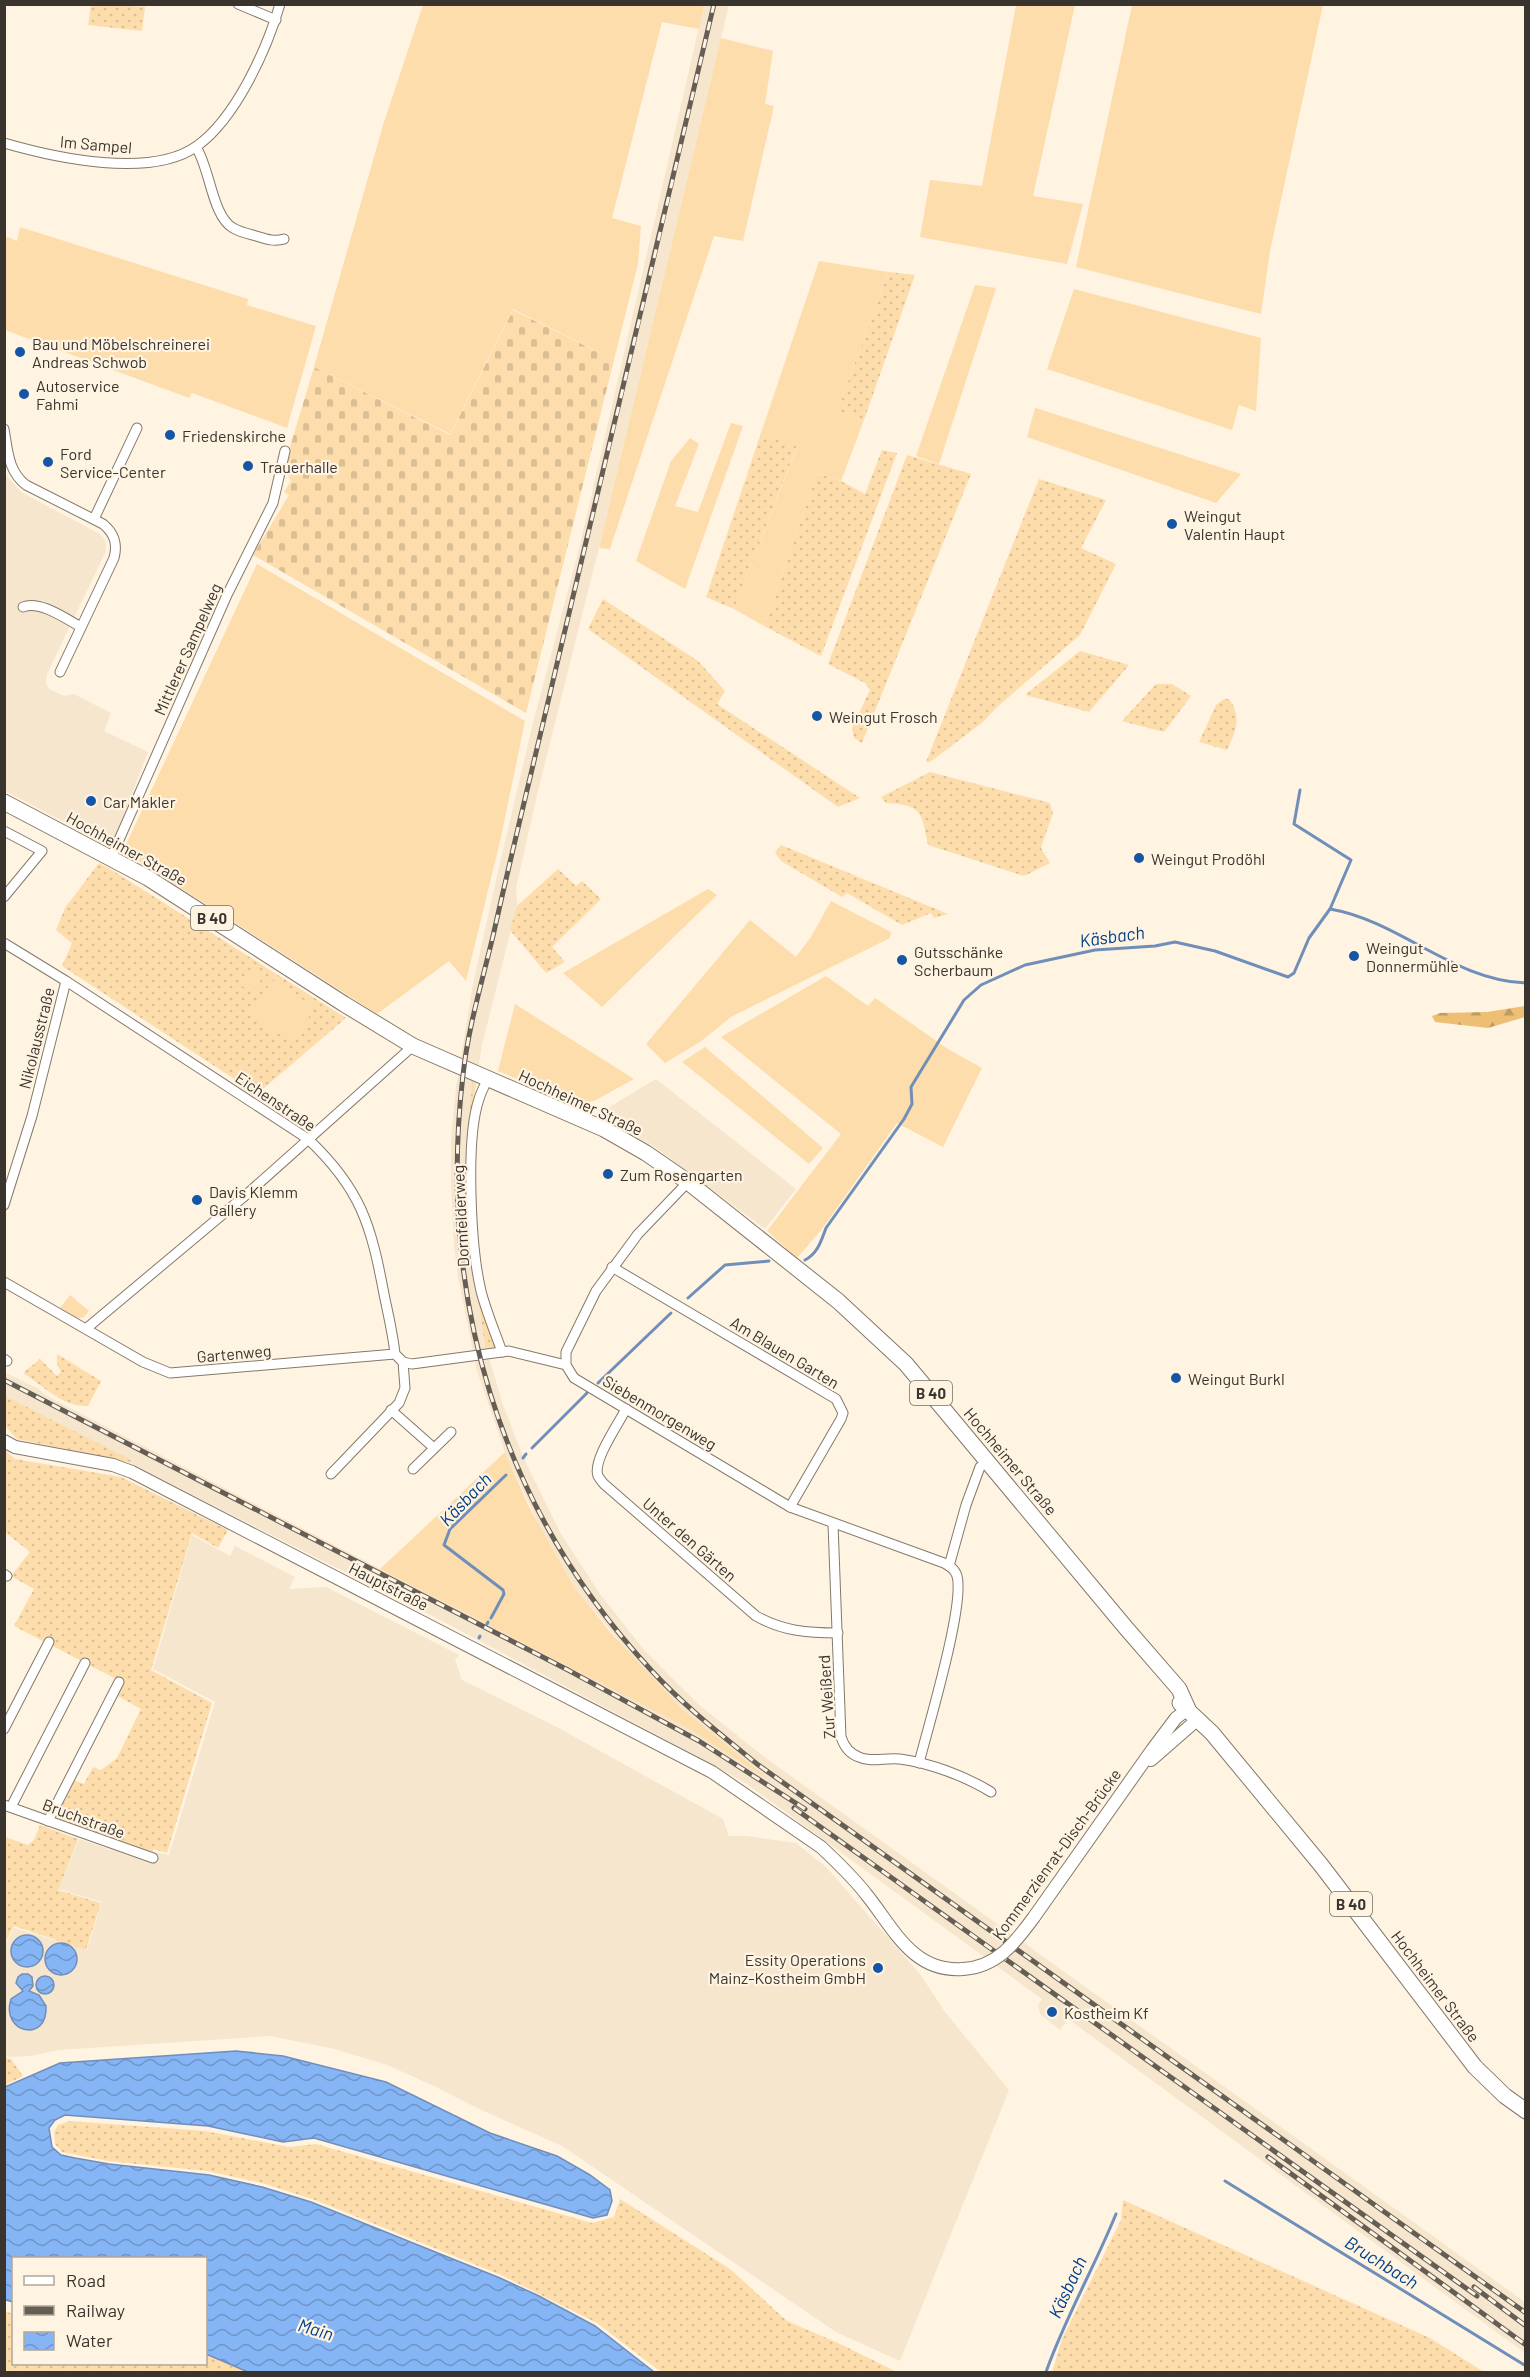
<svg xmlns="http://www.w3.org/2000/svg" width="1530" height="2377" viewBox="0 0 1530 2377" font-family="Barlow,sans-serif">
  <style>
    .built { fill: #f6e6ce }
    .grass { fill: url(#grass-dots) }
    .forest { fill: url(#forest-firs) }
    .cemetery { fill: url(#cemetery-stones) }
    .garden { fill: #fdddac }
    .water { fill: url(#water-waves); stroke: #6f8fba; stroke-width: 1.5 }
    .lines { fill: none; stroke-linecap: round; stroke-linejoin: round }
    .stream { stroke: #6f8fba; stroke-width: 3 }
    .minor-casing { stroke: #847a6a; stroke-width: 11 }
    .tertiary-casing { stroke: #847a6a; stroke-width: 14 }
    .primary-casing { stroke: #847a6a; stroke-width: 17 }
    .minor { stroke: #fff; stroke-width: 9 }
    .tertiary { stroke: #fff; stroke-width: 12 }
    .primary { stroke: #fff; stroke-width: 15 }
    .rail-casing { stroke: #645e55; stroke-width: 5 }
    .rail { stroke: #fff3e2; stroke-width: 3; stroke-dasharray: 9; stroke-linecap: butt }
    .tertiary-bridge-casing { stroke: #847a6a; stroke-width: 14; stroke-linecap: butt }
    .tertiary-bridge { stroke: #fff; stroke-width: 12 }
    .poi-dot { fill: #1555a5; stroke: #fff3e2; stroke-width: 2 }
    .labels { text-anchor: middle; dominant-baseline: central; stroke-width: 4.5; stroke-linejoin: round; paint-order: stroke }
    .shield { fill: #fff3e2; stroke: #746e64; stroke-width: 1.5 }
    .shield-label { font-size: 15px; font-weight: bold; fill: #39352e }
    .street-label { font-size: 16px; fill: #39352e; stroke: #fff3e2 }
    .poi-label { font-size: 16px; fill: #39352e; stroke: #fff3e2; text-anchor: start }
    .water-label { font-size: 18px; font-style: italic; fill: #00408a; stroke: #fff3e2 }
  </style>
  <defs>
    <pattern id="grass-dots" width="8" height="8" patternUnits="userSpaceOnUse" patternTransform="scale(1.5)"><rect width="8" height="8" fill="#fdddac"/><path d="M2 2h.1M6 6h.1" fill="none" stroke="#dabe94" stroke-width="1.8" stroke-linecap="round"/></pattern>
    <pattern id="forest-firs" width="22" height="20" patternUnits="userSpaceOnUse" patternTransform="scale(1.5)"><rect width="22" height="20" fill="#ecbf74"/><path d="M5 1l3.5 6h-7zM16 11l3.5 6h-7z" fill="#c09c60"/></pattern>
    <pattern id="cemetery-stones" width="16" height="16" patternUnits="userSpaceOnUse" patternTransform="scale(1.5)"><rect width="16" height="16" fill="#fdddac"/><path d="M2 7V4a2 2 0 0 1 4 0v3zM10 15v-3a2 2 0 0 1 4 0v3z" fill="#dabe94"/></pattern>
    <pattern id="water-waves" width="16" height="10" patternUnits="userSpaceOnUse" patternTransform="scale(1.5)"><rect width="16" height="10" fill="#86b5f6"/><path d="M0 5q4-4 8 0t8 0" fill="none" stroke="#6f94c8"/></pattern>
  </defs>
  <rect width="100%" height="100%" fill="#fff3e2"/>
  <g class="built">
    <polygon points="704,5 729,5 599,548 538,791 516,888 517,906 482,1045 472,1109 471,1234 495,1348 487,1351 503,1405 524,1459 561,1534 600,1594 645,1651 698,1704 763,1756 1525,2302 1525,2353 1068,2019 1060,2030 1040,2014 1038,2005 1042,1999 747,1784 697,1756 440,1620 5,1400 4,1372 39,1389 45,1395 689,1729 765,1776 681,1708 634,1659 573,1585 541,1529 505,1452 477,1371 458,1277 454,1245 451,1182 451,1138 456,1087 473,984 496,880 533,723 580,545"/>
    <polygon points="4,473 21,492 98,533 103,537 106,543 106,551 47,674 46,683 49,689 64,696 74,694 111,713 104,731 148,752 114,841 106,844 97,836 95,838 5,791"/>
    <polygon points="656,1079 796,1189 765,1229 652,1145 596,1115"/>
    <polygon points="192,1535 230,1556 235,1546 295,1577 289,1589 326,1587 459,1655 455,1660 462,1680 555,1726 723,1819 729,1836 747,1836 796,1843 826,1867 920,1974 945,2012 1009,2090 900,2361 836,2332 562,2146 479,2109 434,2086 387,2065 335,2049 270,2036 59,2050 31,2056 5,2057 4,1947 14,1928 87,1950 102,1902 58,1889 79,1839 151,1863 154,1852 169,1855 215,1702 153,1669"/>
  </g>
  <g class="grass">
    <polygon points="120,5 145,7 142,31 88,25 91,5"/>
    <polygon points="888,272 915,275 864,420 837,412"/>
    <polygon points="761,433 797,446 734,609 706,597"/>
    <polygon points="882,450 897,453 821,656 764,626 817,473 841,481 865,494"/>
    <polygon points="907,455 971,474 862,743 854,738 852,728 870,690 865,683 828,664"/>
    <polygon points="1039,479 1106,500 1081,548 1116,564 1080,635 996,708 983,722 930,762 926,762"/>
    <polygon points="603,599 698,661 725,691 717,704 860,798 838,807 588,629"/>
    <polygon points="1080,651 1129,665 1089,712 1025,695"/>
    <polygon points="1156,684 1172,684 1191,696 1164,732 1122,721"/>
    <path d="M1224 699H1229C1242 717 1236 731 1227 750L1199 742 1216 705Z"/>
    <path d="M930 772 1050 803 1053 813 1041 848 1050 863 1024 876 928 845C921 812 923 805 886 803L881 797Z"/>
    <polygon points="781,845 948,914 934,918 931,913 902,925 847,893 842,897 781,861 775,853"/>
    <polygon points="99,863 115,872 346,1018 257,1094 62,966 72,943 56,930 65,908"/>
    <polygon points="558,869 576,886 582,881 601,899 552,947 565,962 546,973 510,930 517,906"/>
    <polygon points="472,1081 476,1083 472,1109 471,1234 497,1345 486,1351 468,1234 466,1170"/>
    <path d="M57 1354 101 1381 88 1406C64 1408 42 1385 23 1373L40 1359 57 1376 61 1372 57 1364Z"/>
    <polygon points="4,1396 5,1396 133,1461 127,1462 17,1439 5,1426"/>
    <polygon points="4,1449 15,1459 121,1477 228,1530 218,1548 192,1533 151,1670 212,1703 167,1853 154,1849 151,1855 55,1821 74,1780 84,1784 93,1767 101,1770 117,1758 141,1709 116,1695 122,1682 14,1626 34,1589 11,1576 30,1552 5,1532"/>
    <polygon points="40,1825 78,1839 58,1890 101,1903 86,1950 14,1926 5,1943 5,1837 28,1845 34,1840"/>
    <polygon points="5,2058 11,2059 23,2076 5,2085"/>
    <polygon points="70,2121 205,2131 289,2147 316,2144 592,2223 614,2217 620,2199 730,2269 787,2321 836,2342 897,2372 661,2372 597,2323 501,2275 315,2200 262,2183 207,2171 108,2161 62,2152 55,2144 54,2132 58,2125"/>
    <polygon points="1123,2200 1430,2338 1484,2372 1052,2372 1062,2339 1121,2220"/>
    <polygon points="4,2312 13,2313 14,2364 206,2364 206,2354 248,2372 5,2372"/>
  </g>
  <polygon class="forest" points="1525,1006 1525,1017 1488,1028 1435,1022 1432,1016 1440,1013 1487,1012"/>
  <polygon class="cemetery" points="513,310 614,360 526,713 253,555 289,495 284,492 291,481 284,467 314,367 450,435"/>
  <g class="garden">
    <polygon points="423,5 704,5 699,29 662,22 612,218 641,226 638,264 614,360 513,309 450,434 314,367 384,122"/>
    <polygon points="1016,5 1075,5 1033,196 1083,204 1067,264 920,237 930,180 982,186"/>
    <polygon points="1132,5 1323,5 1270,251 1261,314 1076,267"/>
    <polygon points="721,38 773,51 765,104 774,106 743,241 714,236 610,549 599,548"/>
    <polygon points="20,227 248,299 247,305 316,326 287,428 192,393 189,398 5,330 5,236 17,241"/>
    <polygon points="819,261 888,272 837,412 864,420 841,481 817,473 764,626 734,609 797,447 761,433"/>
    <polygon points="975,285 996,288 939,464 916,456"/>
    <polygon points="1074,289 1261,338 1256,411 1239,405 1232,430 1047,369"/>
    <polygon points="1035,408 1036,408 1241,474 1216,503 1027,437"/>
    <polygon points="731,423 743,426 685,589 636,561 671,461 690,438 699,444 675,506 698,512"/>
    <polygon points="257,564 525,721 501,837 466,981 449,961 377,1014 123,851"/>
    <polygon points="708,889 717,895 602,1007 563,973"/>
    <polygon points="831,901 891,932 890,938 731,1017 700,1042 665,1063 646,1044 750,920 796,957 811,937"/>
    <polygon points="255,969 264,976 252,993 242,986"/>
    <polygon points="826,976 868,1006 875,998 948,1049 982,1068 943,1147 897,1123 822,1229 797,1258 767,1231 841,1134 721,1037"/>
    <polygon points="272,980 315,1007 293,1043 250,1016"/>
    <polygon points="515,1004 634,1079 594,1101 578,1104 498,1071"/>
    <polygon points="705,1047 823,1148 809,1164 682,1062"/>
    <polygon points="70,1295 89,1311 84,1317 76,1319 60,1308"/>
    <polygon points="505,1452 528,1505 573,1585 610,1632 681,1708 771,1781 689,1729 380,1569"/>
  </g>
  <g class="water">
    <circle cx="27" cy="1951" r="16"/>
    <circle cx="61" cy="1959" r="16"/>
    <path d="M22 1974H28L32 1977 33 1986 29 1991 39 1995 46 2006C48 2044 0 2033 11 1999L23 1991 16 1983 18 1977Z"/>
    <circle cx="45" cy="1985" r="9"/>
    <polygon points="236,2051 283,2056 386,2082 490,2133 557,2156 590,2175 610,2190 612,2201 607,2215 593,2218 314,2138 283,2142 208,2126 65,2115 55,2120 49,2128 52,2147 61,2155 75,2158 109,2164 209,2175 262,2187 311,2202 500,2278 539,2296 595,2326 654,2372 248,2372 206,2354 206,2258 14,2258 13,2302 5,2300 5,2087 60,2063"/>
  </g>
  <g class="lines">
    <g class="stream">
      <polyline points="1300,790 1294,824 1351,860 1330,909"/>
      <path d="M805 1260C818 1253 821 1241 826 1228L904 1119 912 1104 911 1087 964 1000 981 985 1025 965 1095 950 1155 946 1175 942 1215 951 1288 977 1294 973 1309 938 1330 909C1400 921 1454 981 1526 983"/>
      <polyline points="688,1298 725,1265 769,1261"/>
      <polyline points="598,1383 671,1313"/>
      <polyline points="532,1448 587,1393"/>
      <polyline points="523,1458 526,1454"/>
      <polyline points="491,1618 504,1594 503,1590 444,1545 450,1529 506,1475"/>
      <polyline points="487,1624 488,1622"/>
      <polyline points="479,1638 480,1636"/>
      <polyline points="1225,2181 1526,2366"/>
      <path d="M1046 2372C1065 2318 1094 2268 1116 2214"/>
    </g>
    <g class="minor-casing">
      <g id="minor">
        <polyline points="238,4 276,20"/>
        <path d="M4 143C56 158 151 179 197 146 236 118 267 49 280 4"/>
        <path d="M196 147C210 168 212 216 233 228 240 232 249 234 256 236 266 239 274 242 284 239"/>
        <path d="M4 429C8 451 8 471 26 485L103 524C114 533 118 543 114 558L60 672"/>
        <polyline points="94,519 137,428"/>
        <path d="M23 607C40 600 66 619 81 627"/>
        <polyline points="4,831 42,851 4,897"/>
        <polyline points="111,858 227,595 273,503 285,451"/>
        <path d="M4 943 66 981 308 1139C361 1189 371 1225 384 1294 388 1314 393 1334 395 1354L403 1362 405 1388 399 1403 331 1474"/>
        <path d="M488 1078C485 1085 481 1092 479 1099 465 1140 471 1249 481 1291 486 1311 495 1332 502 1352"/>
        <path d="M688 1182 638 1234 596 1291 566 1352V1365L574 1378 790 1507 944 1563C950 1566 955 1569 957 1576 965 1605 928 1727 919 1763"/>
        <polyline points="4,1205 32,1116 66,981"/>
        <polyline points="612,1267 836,1399 843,1413 841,1419 790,1507"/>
        <polyline points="4,1282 143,1362 170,1373 395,1354"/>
        <polyline points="87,1328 247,1194 413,1046"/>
        <polyline points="4,1359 7,1361"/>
        <polyline points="403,1362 412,1364 509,1351 566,1365"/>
        <path d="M626 1409C619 1423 592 1461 598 1476 600 1479 602 1482 604 1484L756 1616C783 1631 807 1633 838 1633"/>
        <polyline points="391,1410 434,1448"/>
        <polyline points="413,1469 451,1432"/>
        <path d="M833 1524 841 1737C844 1746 850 1754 859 1757 871 1763 886 1757 900 1759 930 1763 965 1776 991 1792"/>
        <polyline points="949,1566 966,1505 980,1467"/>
        <polyline points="4,1574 7,1576"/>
        <polyline points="4,1729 49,1642"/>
        <polyline points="4,1805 153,1858"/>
        <polyline points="11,1807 85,1663"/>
        <polyline points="48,1821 119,1682"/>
      </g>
    </g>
    <g class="tertiary-casing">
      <g id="tertiary">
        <path d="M4 1441 15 1447 113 1465 132 1472 712 1772 821 1847C837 1862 853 1877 866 1894 893 1927 912 1973 963 1969"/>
        <polyline points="1151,1760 1198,1719"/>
        <polyline points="1034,1917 1152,1750 1176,1718 1188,1709"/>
      </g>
    </g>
    <g class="primary-casing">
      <g id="primary">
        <polyline points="4,802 148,878 344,1004 413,1046 604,1129 646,1153 688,1182 838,1301 906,1364 1126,1628 1179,1689 1188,1709"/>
        <polyline points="1180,1703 1212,1733 1321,1865 1475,2067 1505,2096 1526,2111"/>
      </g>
    </g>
    <use href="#minor" class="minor"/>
    <use href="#tertiary" class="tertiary"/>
    <use href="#primary" class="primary"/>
    <g class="rail-casing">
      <g id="rail">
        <path d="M714 4C662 226 609 447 556 668 535 758 513 847 493 936 482 982 468 1028 463 1075 437 1295 499 1506 651 1670 683 1705 720 1734 757 1764L1526 2313"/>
        <polyline points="4,1380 568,1670 699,1741 805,1809"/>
        <polyline points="794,1808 1477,2296"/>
        <polyline points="1268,2157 1526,2345"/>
        <polyline points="1474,2287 1526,2326"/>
      </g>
    </g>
    <use href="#rail" class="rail"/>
    <g class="tertiary-bridge-casing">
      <path id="tertiary-bridge" d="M963 1969C997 1967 1015 1943 1034 1917"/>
    </g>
    <use href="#tertiary-bridge" class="tertiary-bridge"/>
  </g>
  <g class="poi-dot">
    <circle cx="20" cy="352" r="6"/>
    <circle cx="24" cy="394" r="6"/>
    <circle cx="170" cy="435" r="6"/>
    <circle cx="48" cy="462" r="6"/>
    <circle cx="248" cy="466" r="6"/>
    <circle cx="1172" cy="524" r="6"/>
    <circle cx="817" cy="716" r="6"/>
    <circle cx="91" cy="801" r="6"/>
    <circle cx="1139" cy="858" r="6"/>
    <circle cx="1354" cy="956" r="6"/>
    <circle cx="902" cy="960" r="6"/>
    <circle cx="608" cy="1174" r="6"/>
    <circle cx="197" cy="1200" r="6"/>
    <circle cx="1176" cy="1378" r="6"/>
    <circle cx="878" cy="1968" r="6"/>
    <circle cx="1052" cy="2012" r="6"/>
  </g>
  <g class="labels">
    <g class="shield">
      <rect x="191" y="906" width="42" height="24" rx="4.5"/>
      <rect x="910" y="1381" width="42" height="24" rx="4.5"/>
      <rect x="1330" y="1892" width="42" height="24" rx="4.5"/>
    </g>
    <g class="shield-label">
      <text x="212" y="918">B 40</text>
      <text x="931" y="1393">B 40</text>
      <text x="1351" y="1904">B 40</text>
    </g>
    <g class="street-label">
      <text transform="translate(96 144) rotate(5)">Im Sampel</text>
      <text transform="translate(187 649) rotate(-66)">Mittlerer Sampelweg</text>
      <text transform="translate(127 848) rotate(29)">Hochheimer Straße</text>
      <text transform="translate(36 1038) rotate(-76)">Nikolausstraße</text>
      <text transform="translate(276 1101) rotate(34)">Eichenstraße</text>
      <text transform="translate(581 1102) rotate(25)">Hochheimer Straße</text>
      <text transform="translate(460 1216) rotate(-93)">Dornfelderweg</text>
      <text transform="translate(785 1352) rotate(31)">Am Blauen Garten</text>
      <text transform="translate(234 1353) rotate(-5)">Gartenweg</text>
      <text transform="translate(660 1412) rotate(31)">Siebenmorgenweg</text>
      <text transform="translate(1011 1461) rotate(50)">Hochheimer Straße</text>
      <text transform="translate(690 1539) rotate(41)">Unter den Gärten</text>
      <text transform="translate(389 1586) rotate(27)">Hauptstraße</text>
      <text transform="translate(826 1697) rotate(-94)">Zur Weißerd</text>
      <text transform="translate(84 1818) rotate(20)">Bruchstraße</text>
      <text transform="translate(1056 1854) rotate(-54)">Kommerzienrat-Disch-Brücke</text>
      <text transform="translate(1436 1986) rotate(53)">Hochheimer Straße</text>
    </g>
    <g class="poi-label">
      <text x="32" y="343">Bau und Möbelschreinerei<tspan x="32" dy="18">Andreas Schwob</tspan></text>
      <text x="36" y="385">Autoservice<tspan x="36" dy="18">Fahmi</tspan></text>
      <text x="182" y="435">Friedenskirche</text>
      <text x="60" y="453">Ford<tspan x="60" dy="18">Service-Center</tspan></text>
      <text x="260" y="466">Trauerhalle</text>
      <text x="1184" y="515">Weingut<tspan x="1184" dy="18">Valentin Haupt</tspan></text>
      <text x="829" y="716">Weingut Frosch</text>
      <text x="103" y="801">Car Makler</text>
      <text x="1151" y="858">Weingut Prodöhl</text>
      <text x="1366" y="947">Weingut<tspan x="1366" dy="18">Donnermühle</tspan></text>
      <text x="914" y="951">Gutsschänke<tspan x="914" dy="18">Scherbaum</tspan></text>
      <text x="620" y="1174">Zum Rosengarten</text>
      <text x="209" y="1191">Davis Klemm<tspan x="209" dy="18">Gallery</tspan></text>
      <text x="1188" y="1378">Weingut Burkl</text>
      <text x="866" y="1959" text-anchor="end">Essity Operations<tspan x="866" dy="18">Mainz-Kostheim GmbH</tspan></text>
      <text x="1064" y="2012">Kostheim Kf</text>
    </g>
    <g class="water-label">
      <text transform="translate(1112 936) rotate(-8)">Käsbach</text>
      <text transform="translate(465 1499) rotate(-46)">Käsbach</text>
      <text transform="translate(1382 2262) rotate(32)">Bruchbach</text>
      <text transform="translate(1067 2287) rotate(-65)">Käsbach</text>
      <text transform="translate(316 2329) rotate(17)">Main</text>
    </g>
  </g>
  <rect width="1530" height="2377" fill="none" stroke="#39352e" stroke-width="12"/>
  <rect x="12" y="2257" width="195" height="108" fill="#fff3e2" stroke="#b0a79a" stroke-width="1.5"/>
  <rect x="24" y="2276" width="30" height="9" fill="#ffffff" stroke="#b0a79a" stroke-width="1.5"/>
  <text x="66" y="2287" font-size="18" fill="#39352e">Road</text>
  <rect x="24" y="2306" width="30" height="9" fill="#645e55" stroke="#b0a79a" stroke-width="1.5"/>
  <text x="66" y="2317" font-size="18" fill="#39352e">Railway</text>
  <rect x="24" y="2332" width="30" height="18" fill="url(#water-waves)" stroke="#b0a79a" stroke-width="1.5"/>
  <text x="66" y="2347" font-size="18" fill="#39352e">Water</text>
</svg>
